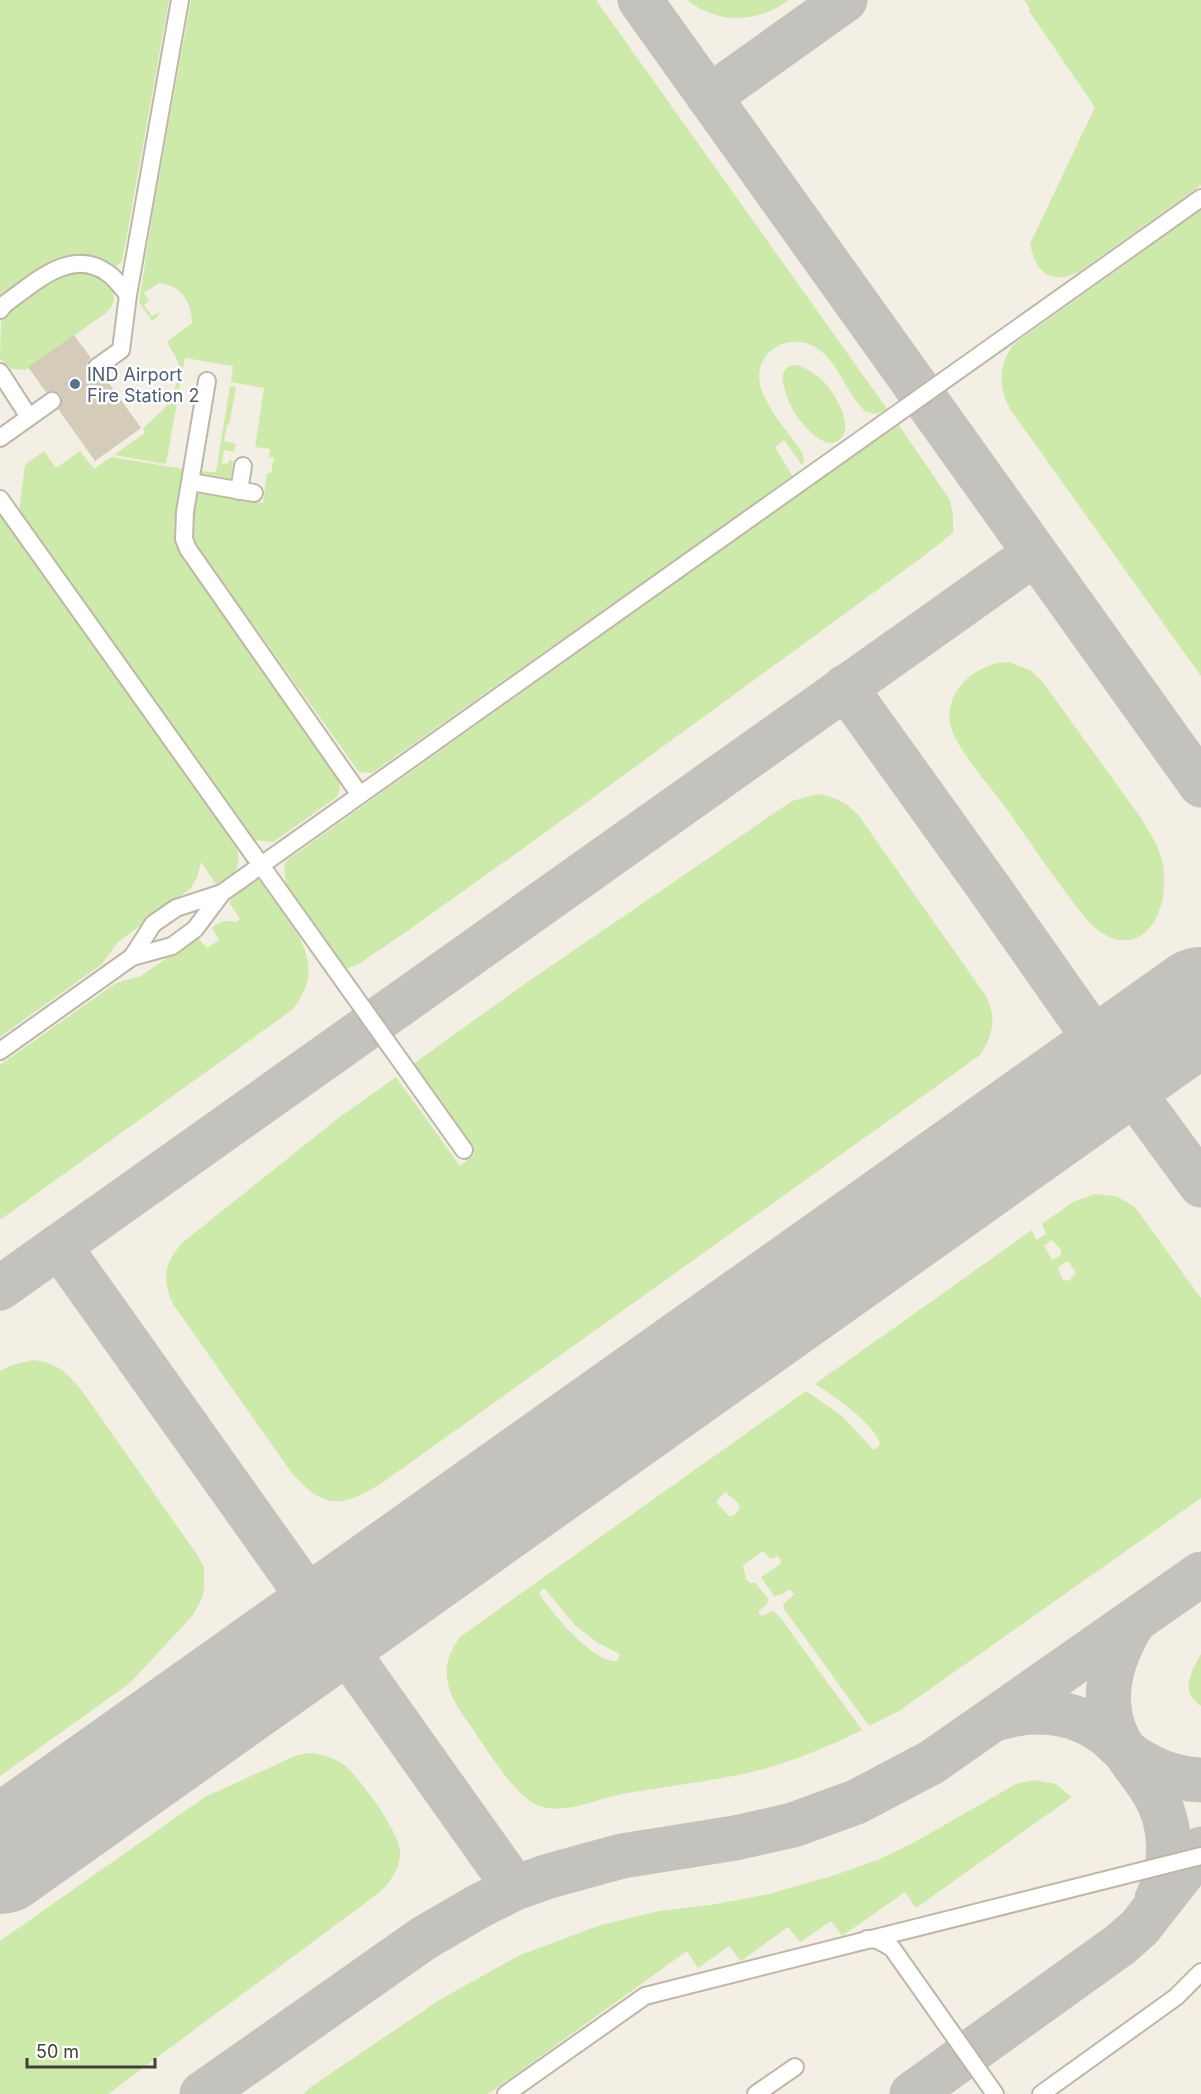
<svg xmlns="http://www.w3.org/2000/svg" width="1201" height="2094" viewBox="0 0 1201 2094" font-family="Inter,sans-serif">
  <style>
    .green { fill: #cdeaaa; fill-rule: evenodd }
    .lines { fill: none; stroke-linecap: round; stroke-linejoin: round }
    .taxiway { stroke: #c4c2bc; stroke-width: 45 }
    .runway { stroke: #c4c2bc; stroke-width: 114 }
    .building { fill: #d5cbb9 }
    .minor-casing { stroke: #bfb7a6; stroke-width: 20 }
    .minor { stroke: #fff; stroke-width: 16 }
    .service-dot { fill: #5c6f8a; stroke: #fff; stroke-width: 2 }
    .labels { text-anchor: middle; dominant-baseline: central; stroke-width: 5; stroke-linejoin: round; paint-order: stroke }
    .service-label { font-size: 18px; fill: #4e5e75; stroke: #fff; text-anchor: start }
  </style>
  <rect width="100%" height="100%" fill="#f3efe4"/>
  <g class="green">
    <path d="M0 0H169L122 262 114 267C70 237 36 274 0 299Z"/>
    <path d="M191 0H596L887 409C880 414 873 415 865 411 846 393 839 363 817 348 806 341 794 340 782 344 775 347 768 352 764 359 745 388 786 428 802 452L804 460 802 465 784 440 775 447 793 477 376 770 372 773 359 772 194 542 192 521 197 494H200V492L263 503 267 473H271L274 458 269 457 270 449 255 447 264 388 231 382 233 366 185 358 166 464 114 455 145 433 143 428 164 409 176 385 179 363 167 342 192 323C192 302 181 285 159 283L144 293 149 301 144 305 152 316 159 312 157 317 152 321 139 302 154 205Z"/>
    <path d="M687 0H789C757 23 719 25 687 0Z"/>
    <path d="M1024 0H1201V185L1080 271C1051 286 1036 273 1030 244L1095 107 1029 11 1030 9Z"/>
    <path d="M1201 210V676L1010 409C998 386 998 365 1014 344Z"/>
    <path d="M70 272C76 272 84 271 90 273 108 279 124 296 106 313L25 370 12 369 0 359 1 321C17 302 48 282 70 272Z"/>
    <path d="M797 365C806 368 817 375 824 382 834 392 852 423 843 436 826 460 792 414 788 399 785 387 777 375 789 366Z"/>
    <polygon points="230,386 236,387 229,425 227,425 224,441 236,444 234,452 224,450 222,463 228,464 229,460 233,461 230,482 202,476 200,471 216,472"/>
    <polygon points="898,424 950,500 953,515 953,533 921,558 546,832 406,932 357,965 346,969 313,926 286,886 284,867 286,861"/>
    <polygon points="44,451 56,468 80,451 94,469 111,457 183,469 174,526 178,551 338,777 340,789 337,797 273,842 254,840 19,511 25,465"/>
    <path d="M0 514 234 841C243 861 239 877 216 884L201 862 197 878 190 889 118 942 102 964 0 1037Z"/>
    <path d="M1008 662 1030 670 1042 681 1141 818C1151 835 1163 852 1164 873 1168 925 1131 967 1087 920 1057 883 1031 843 1003 804 988 784 963 756 953 733 938 696 974 663 1008 662Z"/>
    <path d="M818 794C836 797 847 803 859 816L986 996C997 1018 993 1035 980 1055L382 1483C342 1508 324 1510 291 1472L173 1304C162 1280 164 1263 182 1243L337 1119 396 1077 460 1166 475 1154 412 1065 513 992 792 801Z"/>
    <path d="M256 880H259L262 883C290 924 332 962 292 1010L0 1220V1065L116 983 141 976 197 937 207 948 219 940 212 928C220 922 226 919 236 922L240 919 229 902 239 892Z"/>
    <path d="M1095 1194 1116 1196 1134 1206 1201 1298V1498L899 1711 869 1726 784 1609 783 1604 794 1595 790 1589 781 1595 774 1596 761 1577 779 1565 781 1561 778 1556 770 1559 763 1551 743 1565 746 1579 750 1583H756L768 1599 767 1604 759 1611V1614L762 1616 773 1611 780 1617 862 1730C827 1747 790 1763 752 1772 709 1782 665 1786 622 1794 596 1799 563 1816 537 1805 512 1794 482 1741 465 1718 445 1689 438 1666 461 1636L806 1391 841 1415 874 1450 880 1445C878 1426 831 1394 815 1384L1032 1230 1036 1240 1046 1234 1042 1224 1073 1202ZM1052 1240 1061 1250V1255L1052 1260 1044 1245ZM1068 1261 1076 1273 1069 1281 1062 1279 1058 1267ZM725 1492 738 1503 740 1507 737 1513 732 1516H729L716 1502ZM544 1588 576 1626 598 1643 620 1654 617 1661C593 1663 551 1612 539 1593Z"/>
    <path d="M33 1360C56 1362 68 1373 82 1391L196 1553 204 1567V1588L202 1598 193 1615 130 1683 0 1776V1371L12 1365Z"/>
    <path d="M1201 1654V1705L1200 1706C1196 1701 1192 1699 1190 1694 1185 1683 1195 1664 1201 1654Z"/>
    <path d="M309 1753C322 1754 333 1757 344 1765 359 1777 399 1831 400 1851 401 1867 391 1881 380 1892L108 2094H0V1941L205 1797 295 1756Z"/>
    <polygon points="1034,1780 1056,1784 1072,1797 916,1908 905,1892 842,1936 831,1921 800,1942 788,1927 741,1961 729,1946 698,1968 687,1951 488,2094 303,2094 312,2086 441,1999 520,1955 601,1925 659,1911 710,1905 769,1894 835,1875 880,1859 913,1843 1016,1784"/>
  </g>
  <g class="lines">
    <g class="taxiway">
      <polyline points="640,0 1201,785"/>
      <polyline points="709,97 845,0"/>
      <polyline points="845,687 987,885 1114,1066 1201,1185"/>
      <polyline points="59,1246 515,1888"/>
      <polyline points="0,1288 1034,554"/>
      <path d="M1134 1621C1113 1655 1099 1696 1116 1735 1125 1756 1142 1773 1154 1793 1173 1826 1173 1865 1157 1899"/>
      <path d="M998 1718C1033 1708 1069 1710 1100 1730 1110 1736 1116 1744 1125 1751 1147 1768 1173 1779 1201 1780"/>
      <polyline points="202,2094 424,1938 479,1906 515,1888 549,1876 622,1856 735,1838 793,1825 856,1802 932,1762 1201,1574"/>
      <polyline points="912,2094 1121,1944 1140,1927 1201,1849"/>
    </g>
    <polyline class="runway" points="0,1857 1201,1004"/>
  </g>
  <polygon class="building" points="74,335 91,358 87,363 88,373 93,377 103,375 141,428 95,461 58,409 62,401 60,394 52,391 46,392 28,367"/>
  <g class="lines">
    <g class="minor-casing">
      <g id="minor">
        <path d="M0 310 6 303C36 282 72 246 109 274 116 279 122 288 128 295"/>
        <polyline points="97,367 121,350 128,295 180,0"/>
        <polyline points="0,372 29,417"/>
        <polyline points="207,381 185,512 184,539 188,549 360,795"/>
        <polyline points="0,438 52,401"/>
        <polyline points="191,482 254,493"/>
        <polyline points="239,491 243,466"/>
        <polyline points="0,499 464,1150"/>
        <polyline points="132,957 153,924 176,908 222,893"/>
        <polyline points="0,1051 132,957 172,946 195,929 222,893 1201,198"/>
        <polyline points="867,1939 878,1940 892,1948 995,2094"/>
        <polyline points="506,2094 645,1996 1201,1856"/>
        <polyline points="756,2094 795,2067"/>
        <polyline points="1041,2094 1176,1997 1201,1972"/>
      </g>
    </g>
    <use href="#minor" class="minor"/>
  </g>
  <circle class="service-dot" cx="75" cy="384" r="6"/>
  <g class="labels">
    <g class="service-label">
      <text x="87" y="374">IND Airport<tspan x="87" dy="21">Fire Station 2</tspan></text>
    </g>
  </g>
  <path d="M27 2058v9h128v-9" fill="none" stroke="#463f34" stroke-width="3"/>
  <text x="36" y="2058" font-size="18" fill="#463f34" stroke="#ffffff" stroke-width="4.5" paint-order="stroke">50 m</text>
</svg>
